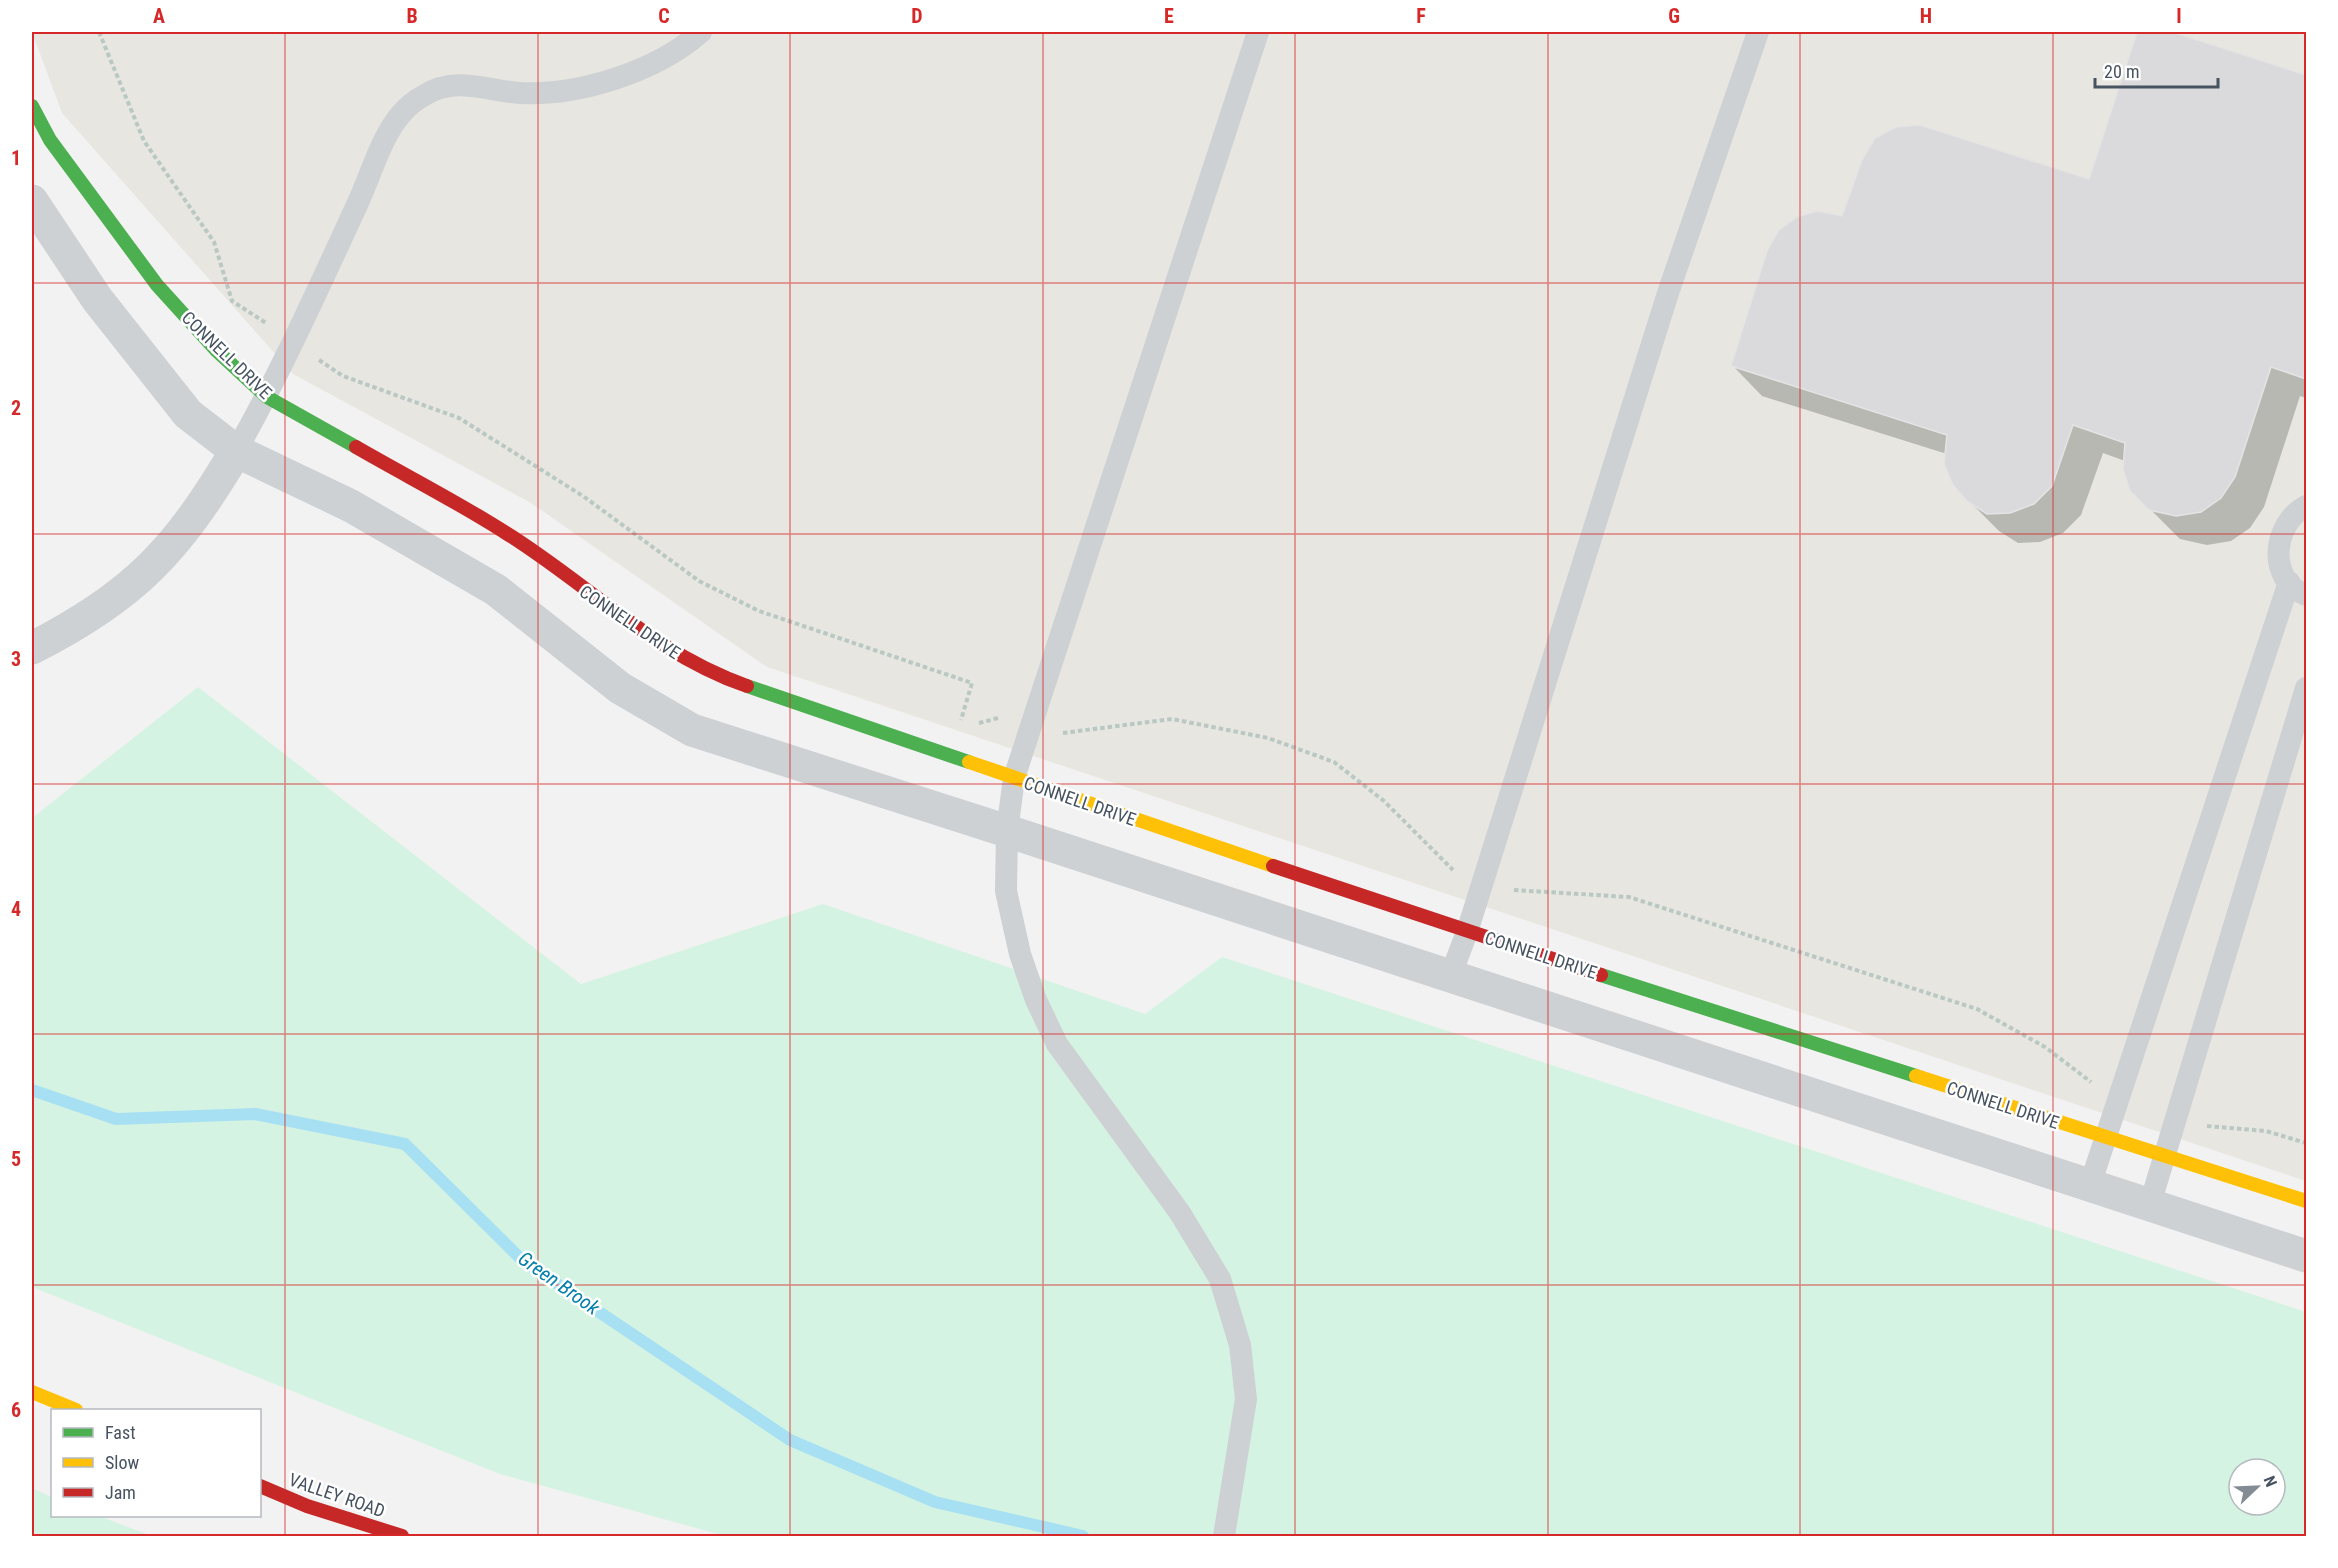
<svg xmlns="http://www.w3.org/2000/svg" width="2338" height="1568" viewBox="0 0 2338 1568" font-family="'Roboto Condensed',sans-serif">
  <style>
    .commercial { fill: #e7e6e0 }
    .green { fill: #d5f3e2; fill-rule: evenodd }
    .shadow { fill: #0003 }
    .lines { fill: none; stroke-linecap: round; stroke-linejoin: round }
    .stream { stroke: #a7e0f3; stroke-width: 12 }
    .building { fill: #dadadc; stroke: #e4e4e5; stroke-width: 1.5 }
    .path { stroke: #bac8c3; stroke-width: 4; stroke-dasharray: 4.5 3; stroke-linecap: butt }
    .lane { stroke: #ced1d3; stroke-width: 22 }
    .street { stroke: #ced1d3; stroke-width: 33 }
    .fast { stroke: #4caf50; stroke-width: 14 }
    .slow { stroke: #ffc107; stroke-width: 14 }
    .jam { stroke: #c62828; stroke-width: 14 }
    .grid { fill: none; stroke: #d62828; stroke-width: 1.5; stroke-opacity: 0.55 }
    .labels { text-anchor: middle; dominant-baseline: central; stroke-width: 5; stroke-linejoin: round; paint-order: stroke }
    .street-label { font-size: 18px; fill: #475361; stroke: #fff }
    .water-label { font-size: 20px; font-style: italic; fill: #027faa; stroke: #fff }
    .neatline { fill: none; stroke: #d62828; stroke-width: 2 }
    .grid-label { font-size: 20px; text-anchor: middle; font-weight: bold; fill: #d62828 }
  </style>
  <rect width="100%" height="100%" fill="#f3f2f2"/>
  <polygon class="commercial" points="32,32 2306,32 2306,1181 767,667 531,503 293,374 62,113"/>
  <g class="green">
    <path d="M198 687 581 984 823 904 1145 1014 1222 957 2306 1312V1536H725L500 1474 32 1287V818ZM2239 1469H2275V1505H2239Z"/>
    <polygon points="32,1488 52,1497 52,1516 99,1516 152,1536 32,1536"/>
  </g>
  <polygon class="shadow" points="2138,32 2168,32 2306,76 2306,398 2300,396 2264,507 2250,528 2231,541 2207,545 2180,539 2131,490 2125,461 2103,453 2081,515 2063,533 2040,542 2018,543 1999,531 1968,500 1947,454 1762,396 1733,366 1843,217 2090,181"/>
  <g class="lines">
    <polyline class="stream" points="32,1090 116,1119 255,1114 405,1144 523,1261 790,1440 935,1502 1083,1536"/>
  </g>
  <polygon class="building" points="2137,32 2173,32 2306,75 2306,379 2271,367 2235,477 2221,498 2201,512 2176,516 2149,510 2130,491 2123,469 2125,443 2073,425 2052,486 2034,504 2010,513 1987,514 1967,501 1953,485 1944,464 1947,435 1731,366 1767,251 1779,230 1797,217 1817,211 1842,216 1862,160 1875,138 1896,127 1920,125 2089,179"/>
  <g class="lines">
    <g class="path">
      <polyline points="99,32 144,141 214,242 232,301 266,323"/>
      <polyline points="319,360 343,376 459,418 583,496 699,581 759,611 972,683 961,720"/>
      <polyline points="979,723 998,718"/>
      <polyline points="1063,733 1172,719 1268,738 1334,762 1384,801 1453,870"/>
      <polyline points="1514,890 1629,897 1977,1009 2045,1047 2091,1082"/>
      <polyline points="2207,1126 2266,1131 2306,1143"/>
    </g>
    <g class="lane">
      <path d="M236 451C281 372 318 289 356 207 370 178 381 136 402 113 407 107 416 100 423 96 456 75 486 91 520 93 580 96 657 71 701 32"/>
      <path d="M2306 506C2273 523 2266 580 2306 595"/>
      <polyline points="1450,977 1467,932 1668,293 1758,32"/>
      <polyline points="2090,1185 2289,582"/>
      <polyline points="2150,1204 2306,688"/>
      <polyline points="1224,1536 1246,1399 1240,1345 1220,1279 1180,1213 1057,1044 1036,1000 1020,954 1006,891 1007,831 1014,778 1258,32"/>
    </g>
    <g class="street">
      <polyline points="32,201 97,299 188,414 236,451 351,506 496,590 620,688 692,730 1007,831 2306,1256"/>
      <path d="M32 648C135 596 178 549 236 451"/>
    </g>
    <g class="fast">
      <polyline points="32,106 50,140 157,285 216,350 267,397 356,447"/>
      <polyline points="747,686 969,762"/>
      <polyline points="1601,975 1916,1076"/>
    </g>
    <g class="slow">
      <polyline points="969,762 1273,866"/>
      <polyline points="1916,1076 2306,1201"/>
      <polyline points="32,1392 76,1410"/>
    </g>
    <g class="jam">
      <path d="M356 447C406 476 458 502 506 533 588 584 654 654 747 686"/>
      <polyline points="1273,866 1601,975"/>
      <polyline points="260,1486 307,1506 402,1536"/>
    </g>
  </g>
  <path class="grid" d="M285 32V1536M538 32V1536M790 32V1536M1043 32V1536M1295 32V1536M1548 32V1536M1800 32V1536M2053 32V1536M32 283H2306M32 534H2306M32 784H2306M32 1034H2306M32 1285H2306"/>
  <g class="labels">
    <g class="street-label">
      <text transform="translate(227 355) rotate(44)">CONNELL DRIVE</text>
      <text transform="translate(630 622) rotate(34)">CONNELL DRIVE</text>
      <text transform="translate(1080 801) rotate(19)">CONNELL DRIVE</text>
      <text transform="translate(1541 955) rotate(18)">CONNELL DRIVE</text>
      <text transform="translate(2003 1105) rotate(18)">CONNELL DRIVE</text>
      <text transform="translate(337 1495) rotate(19)">VALLEY ROAD</text>
    </g>
    <g class="water-label">
      <text transform="translate(559 1283) rotate(35)">Green Brook</text>
    </g>
  </g>
  <rect width="2338" height="1568" fill="none" stroke="#ffffff" stroke-width="66"/>
  <rect x="51" y="1409" width="210" height="108" fill="#ffffff" stroke="#b5bac0" stroke-width="1.5"/>
  <rect x="63" y="1428" width="30" height="9" fill="#4caf50" stroke="#b5bac0" stroke-width="1.5"/>
  <text x="105" y="1439" font-size="18" fill="#475361">Fast</text>
  <rect x="63" y="1458" width="30" height="9" fill="#ffc107" stroke="#b5bac0" stroke-width="1.5"/>
  <text x="105" y="1469" font-size="18" fill="#475361">Slow</text>
  <rect x="63" y="1488" width="30" height="9" fill="#c62828" stroke="#b5bac0" stroke-width="1.5"/>
  <text x="105" y="1499" font-size="18" fill="#475361">Jam</text>
  <g transform="translate(2257 1487) rotate(67)"><circle r="28" fill="#ffffff" stroke="#b5bac0" stroke-width="1.5"/>
  <path d="M0-4.5L10 22L0 15L-10 22Z" fill="#838b94"/>
  <text y="-9" font-size="16" font-weight="bold" text-anchor="middle" fill="#475361">N</text>
  </g>
  <path d="M2095 78v9h123v-9" fill="none" stroke="#475361" stroke-width="3"/>
  <text x="2104" y="78" font-size="18" fill="#475361" stroke="#ffffff" stroke-width="4.5" paint-order="stroke">20 m</text>
  <rect x="33" y="33" width="2272" height="1502" class="neatline"/>
  <g class="grid-label">
    <text x="159" y="23">A</text>
    <text x="412" y="23">B</text>
    <text x="664" y="23">C</text>
    <text x="917" y="23">D</text>
    <text x="1169" y="23">E</text>
    <text x="1421" y="23">F</text>
    <text x="1674" y="23">G</text>
    <text x="1926" y="23">H</text>
    <text x="2179" y="23">I</text>
    <text x="16" y="165">1</text>
    <text x="16" y="415">2</text>
    <text x="16" y="666">3</text>
    <text x="16" y="916">4</text>
    <text x="16" y="1166">5</text>
    <text x="16" y="1417">6</text>
  </g>
</svg>
